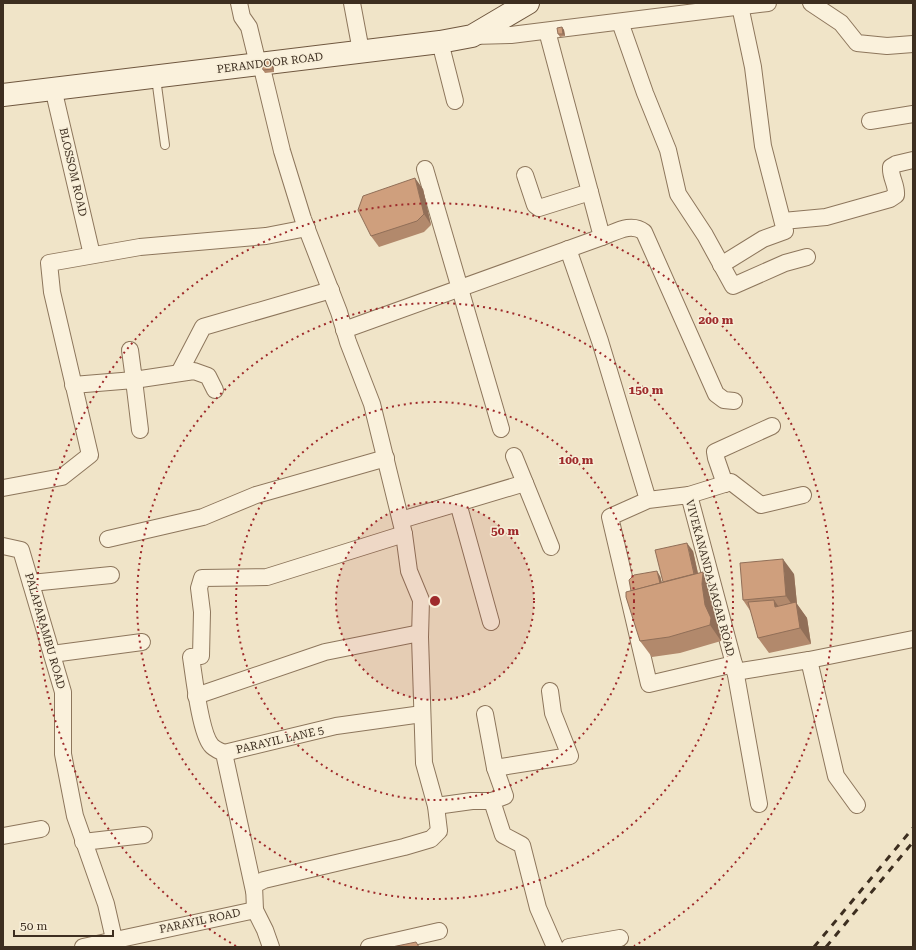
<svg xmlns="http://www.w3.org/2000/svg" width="916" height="950" viewBox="0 0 916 950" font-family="'Roboto Serif',serif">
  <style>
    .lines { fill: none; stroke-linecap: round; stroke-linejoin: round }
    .lane-casing { stroke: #8d765c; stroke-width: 10 }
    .street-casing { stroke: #8d765c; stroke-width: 18 }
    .secondary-casing { stroke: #6f573f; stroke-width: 24 }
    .lane { stroke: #faf1dc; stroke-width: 8 }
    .street { stroke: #faf1dc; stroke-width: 16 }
    .secondary { stroke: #faf1dc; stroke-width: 22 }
    .rail { stroke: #3d2e20; stroke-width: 3; stroke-dasharray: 7 7; stroke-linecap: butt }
    .wall { fill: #b2896c }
    .shaded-wall { fill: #916f58 }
    .building { fill: #cf9f7d; stroke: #916f58 }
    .ring { fill: none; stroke: #9e2a2b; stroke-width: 2; stroke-dasharray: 2 4 }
    .labels { text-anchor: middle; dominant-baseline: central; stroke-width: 3; stroke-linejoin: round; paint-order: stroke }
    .street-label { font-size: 11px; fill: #3d2e20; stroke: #f7eed8 }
    .centre { fill: #9e2a2b; stroke: #f7eed8; stroke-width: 2 }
    .ring-label { font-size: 12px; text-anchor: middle; font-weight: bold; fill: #9e2a2b; stroke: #f7eed8; stroke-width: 3; stroke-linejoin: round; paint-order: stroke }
  </style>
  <rect width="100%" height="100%" fill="#f0e4c8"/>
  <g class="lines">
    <g class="lane-casing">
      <polyline id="lane" points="156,78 165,145"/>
    </g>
    <g class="street-casing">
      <g id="street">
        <polyline points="239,3 242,17 249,27 258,64"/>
        <polyline points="352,3 361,51"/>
        <polyline points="811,3 841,23 857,43 887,46 913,44"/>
        <polyline points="620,22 645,93 668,150 678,194 705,235 733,286 785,263 807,257"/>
        <polyline points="473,36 511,35 768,3"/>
        <polyline points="440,42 455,101"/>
        <polyline points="53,88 92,255"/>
        <polyline points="870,121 913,114"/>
        <polyline points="425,169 501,429"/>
        <polyline points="525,175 535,205 539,208 590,192"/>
        <path d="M783 221 826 217 890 199 896 195C897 185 890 177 891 167L896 164 913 160"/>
        <path d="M602 237C616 232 631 222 644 232L716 394 724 400 734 401"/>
        <polyline points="568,249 600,341 648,500 610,517 649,684 734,664 689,495 648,500"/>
        <polyline points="721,265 763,239 785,231 763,146 753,67 740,6"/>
        <polyline points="344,330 602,237 547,31"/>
        <polyline points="130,350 134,380 194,371 208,376 215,390"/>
        <polyline points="179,373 203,327 331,290"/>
        <polyline points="73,385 134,380 140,430"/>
        <polyline points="514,456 551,547"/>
        <polyline points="725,484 716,458 715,452 772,426"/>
        <polyline points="3,488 62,477 90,455 52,292 49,263 140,247 266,236 307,228"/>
        <polyline points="689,495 731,482 761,505 803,495"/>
        <polyline points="458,503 491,622"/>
        <polyline points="401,520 525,483"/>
        <polyline points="108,539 203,517 256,495 386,458"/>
        <polyline points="3,546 21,550 63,692 63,754 75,816 106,904 114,939"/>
        <polyline points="31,583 111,575"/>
        <polyline points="52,654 142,642"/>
        <polyline points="734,664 759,804"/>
        <polyline points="735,672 809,660"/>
        <polyline points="550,691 553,713 570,756 495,768 505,796 492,801 503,835 522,845 538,908 555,947"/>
        <polyline points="196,696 325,652 420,633"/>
        <polyline points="485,714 495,768"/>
        <polyline points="224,753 336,726 422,714"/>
        <polyline points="857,805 836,776 809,660 913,639"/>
        <polyline points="436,806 472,801 492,801"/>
        <polyline points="3,836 41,829"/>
        <polyline points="83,842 144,835"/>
        <path d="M254 891 224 753C220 751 214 749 211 745 200 732 194 676 191 657L201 656 202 612 199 588 202 578 267 577 404 534"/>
        <polyline points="255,910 254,885 264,880 404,847 431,839 439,831 436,806 424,763 420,637 421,600 409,571 404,534 372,404 348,342 339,312 303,219 282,151 261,64"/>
        <polyline points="83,947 255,910 265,930 271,947"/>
        <polyline points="369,947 439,931"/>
        <polyline points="569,947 620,938"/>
      </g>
    </g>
    <g class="secondary-casing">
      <polyline id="secondary" points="3,95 440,42 472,36 528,3"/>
    </g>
    <use href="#lane" class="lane"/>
    <use href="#street" class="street"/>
    <use href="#secondary" class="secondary"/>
    <g class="rail">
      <polyline points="814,947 913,828"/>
      <polyline points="826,947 913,842"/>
    </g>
  </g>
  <g class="wall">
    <polygon points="562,27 564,30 565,36 560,37 558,34"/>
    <polygon points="273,63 274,72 265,73 263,70"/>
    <polygon points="423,189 431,225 424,232 379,247 371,236"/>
    <polygon points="693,551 698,573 714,588 713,600 716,620 722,634 721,641 680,653 652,657 640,641 631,591 660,576 662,583 663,582"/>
    <polygon points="794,574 797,604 807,618 811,644 769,653 758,638 751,612 743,600"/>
  </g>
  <g class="shaded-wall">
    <polygon points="562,27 564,30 565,36 563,34"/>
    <polygon points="271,60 273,63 274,72 273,69"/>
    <polygon points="415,178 423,189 431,225 424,214"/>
    <polygon points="687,543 693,551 701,588 696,580"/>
    <polygon points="783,559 794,574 797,604 807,618 811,644 800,628 797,612 786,596"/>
    <polygon points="657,571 660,576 666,598 662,593"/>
    <polygon points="703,572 714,588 713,600 716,620 722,634 721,641 710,625 705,605 702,584"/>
    <polygon points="774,600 785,616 775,607"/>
  </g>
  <g class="building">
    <polygon points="562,27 563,34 558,34 557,28"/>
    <polygon points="271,60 273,69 263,70 262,61"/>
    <polygon points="415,178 424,214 417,221 371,236 358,210 363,196"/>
    <polygon points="687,543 694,574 663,582 655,550"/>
    <polygon points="783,559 786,596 743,600 740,563"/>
    <polygon points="657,571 660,583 631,591 629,580 634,575"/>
    <polygon points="703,572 702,584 705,605 711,618 710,625 669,637 640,641 626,597 626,592"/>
    <polygon points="774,600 775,607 796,602 800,628 758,638 748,602"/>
    <polygon points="416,942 419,947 392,947"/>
  </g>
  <circle cx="435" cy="601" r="99" fill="#9e2a2b" fill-opacity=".12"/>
  <g class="ring">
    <circle cx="435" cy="601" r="99"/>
    <circle cx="435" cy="601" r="199"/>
    <circle cx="435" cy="601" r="298"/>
    <path d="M236 946A398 398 0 1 1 634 946"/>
  </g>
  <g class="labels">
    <g class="street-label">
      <text transform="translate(270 63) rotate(-7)">PERANDOOR ROAD</text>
      <text transform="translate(73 172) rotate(77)">BLOSSOM ROAD</text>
      <text transform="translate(710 578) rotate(75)">VIVEKANANDA NAGAR ROAD</text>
      <text transform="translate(45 631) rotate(74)">PALAPARAMBU ROAD</text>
      <text transform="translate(280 740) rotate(-13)">PARAYIL LANE 5</text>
      <text transform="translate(200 921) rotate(-12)">PARAYIL ROAD</text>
    </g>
  </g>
  <circle cx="435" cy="601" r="6" class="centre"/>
  <g class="ring-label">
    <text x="716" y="324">200 m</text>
    <text x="646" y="394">150 m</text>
    <text x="576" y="464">100 m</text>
    <text x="505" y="535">50 m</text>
  </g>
  <rect width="916" height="950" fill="none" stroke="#3d2e20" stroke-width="8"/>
  <path d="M14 930v6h99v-6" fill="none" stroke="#3d2e20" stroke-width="2"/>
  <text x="20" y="930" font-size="12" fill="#3d2e20" stroke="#f7eed8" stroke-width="3" paint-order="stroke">50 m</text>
</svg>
